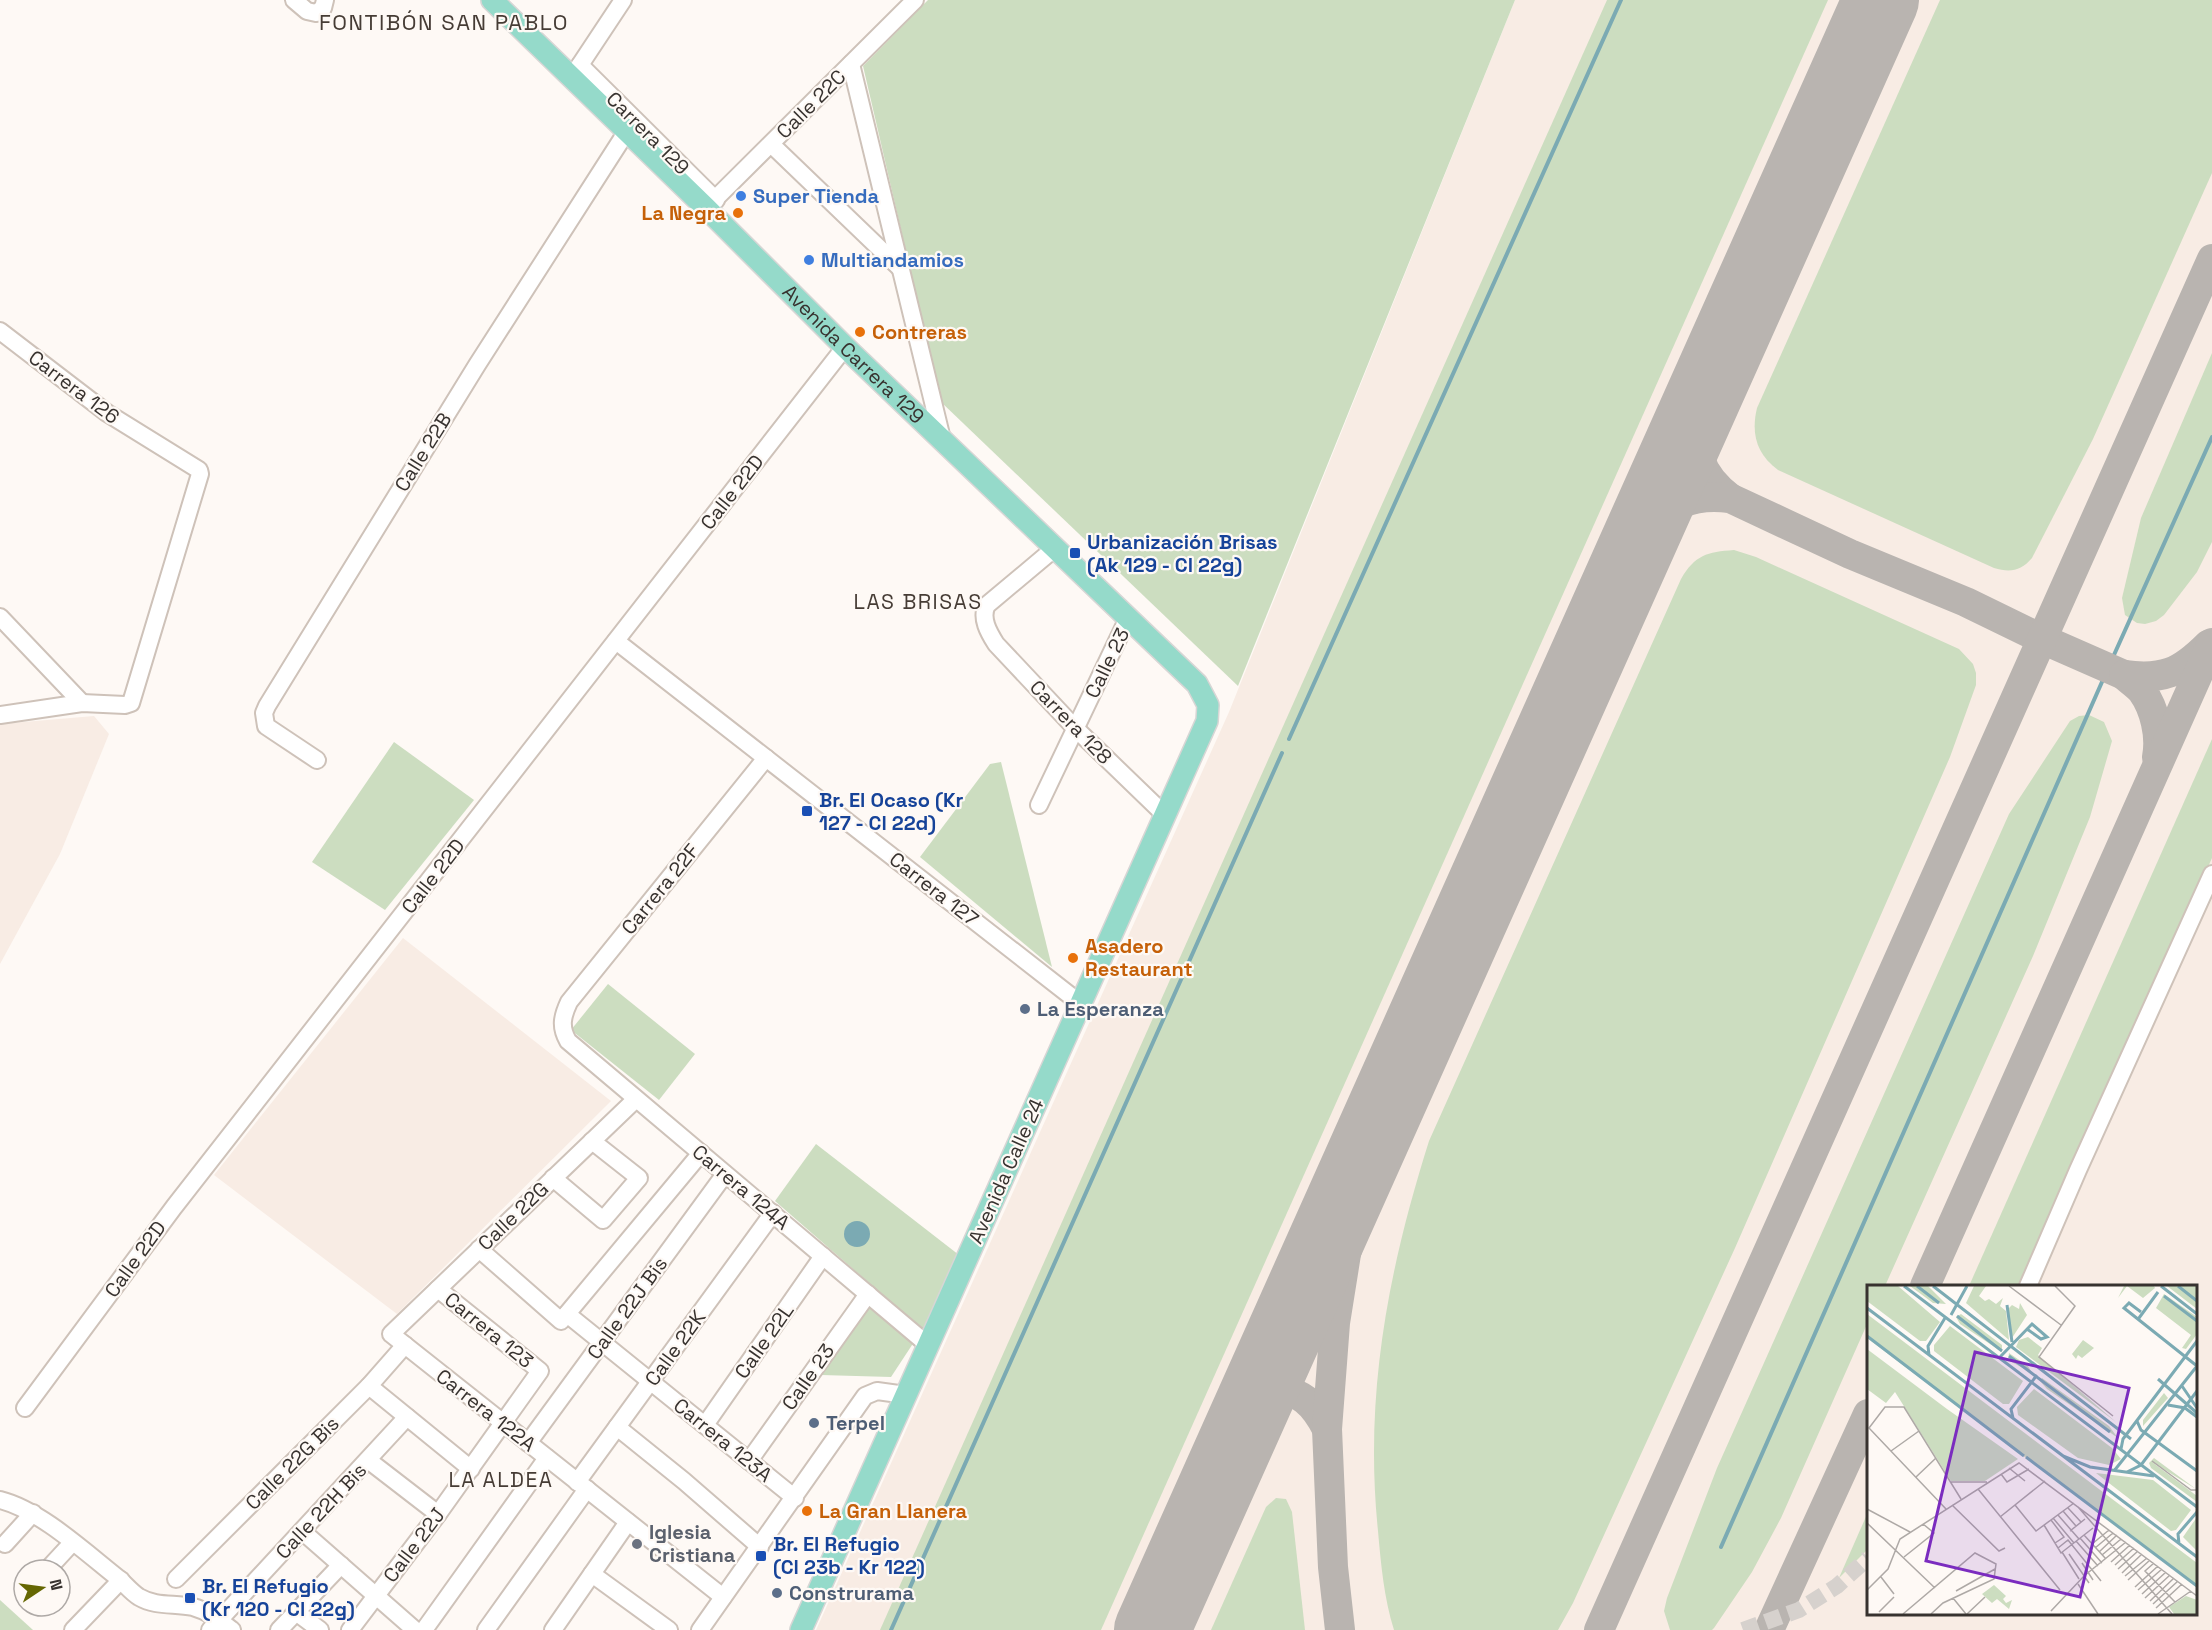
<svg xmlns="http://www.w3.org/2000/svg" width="2212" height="1630" viewBox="0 0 2212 1630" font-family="'Space Grotesk',sans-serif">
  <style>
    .built { fill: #f8ece4; fill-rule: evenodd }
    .green { fill: #ccddc0 }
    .water { fill: #7baab3 }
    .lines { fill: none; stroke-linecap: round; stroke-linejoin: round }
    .stream { stroke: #7baab3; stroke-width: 4 }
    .taxiway { stroke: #b9b4b0; stroke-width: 30 }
    .runway { stroke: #b9b4b0; stroke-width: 76 }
    .minor-tunnel { stroke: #d6d1cd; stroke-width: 16; stroke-dasharray: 16 8; stroke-linecap: butt }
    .minor-casing { stroke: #cec2b9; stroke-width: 20 }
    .major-casing { stroke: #d7d6d5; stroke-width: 24 }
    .minor { stroke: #fff; stroke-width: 16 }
    .major { stroke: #95daca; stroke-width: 21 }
    .shop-dot { fill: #3f7fe0; stroke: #fef9f5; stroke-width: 2 }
    .food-dot { fill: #e8710a; stroke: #fef9f5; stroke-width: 2 }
    .transit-dot { fill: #1a4fb4; stroke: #fef9f5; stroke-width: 2 }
    .service-dot { fill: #5c6f8a; stroke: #fef9f5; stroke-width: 2 }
    .worship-dot { fill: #6b7280; stroke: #fef9f5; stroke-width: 2 }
    .labels { text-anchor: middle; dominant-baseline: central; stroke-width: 4.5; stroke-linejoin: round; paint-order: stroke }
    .street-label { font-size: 20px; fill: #37322f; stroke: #fef9f5 }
    .shop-label { font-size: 20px; font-weight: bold; fill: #366cbe; stroke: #fef9f5; text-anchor: start }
    .food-label { font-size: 20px; font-weight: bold; fill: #c56008; stroke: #fef9f5; text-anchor: start }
    .transit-label { font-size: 20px; font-weight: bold; fill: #164399; stroke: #fef9f5; text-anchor: start }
    .service-label { font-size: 20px; font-weight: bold; fill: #4e5e75; stroke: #fef9f5; text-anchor: start }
    .worship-label { font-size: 20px; font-weight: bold; fill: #5b616d; stroke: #fef9f5; text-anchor: start }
    .neighbourhood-label { font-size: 21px; letter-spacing: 1.5px; fill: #463c35; stroke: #fef9f5 }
    .quarter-label { font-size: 22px; letter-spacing: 1.5px; fill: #463c35; stroke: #fef9f5 }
    .inset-river { fill: none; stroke: #7baab3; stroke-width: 3 }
    .inset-road { fill: none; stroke: #aea9a6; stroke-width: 1.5 }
    .view { fill: #7b2cbf; fill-opacity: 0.15; stroke: #7b2cbf; stroke-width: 3 }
    .inset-edge { fill: none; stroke: #37322f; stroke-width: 3 }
  </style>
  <rect width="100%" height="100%" fill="#fef9f5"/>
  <g class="built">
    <path d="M1515 0H2212V1630H816L1229 712ZM1868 1286H2196V1614H1868Z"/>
    <polygon points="94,716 109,734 60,854 0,964 0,724"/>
    <polygon points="403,938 611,1101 397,1314 214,1175"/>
  </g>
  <g class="green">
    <polygon points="928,0 1515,0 1238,686 941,402 863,66"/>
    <polygon points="1607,0 1828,0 1101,1630 880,1630"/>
    <path d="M1940 0H2212V173L2093 439 2032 558C2021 571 2010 573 1994 568L1778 470C1756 454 1751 433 1757 408Z"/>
    <polygon points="2212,353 2212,542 2197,572 2164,615 2156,621 2145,624 2137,623 2125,615 2122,598 2141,518"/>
    <path d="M1734 550 1756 557 1959 649 1973 664 1976 673V685L1950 757 1735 1248 1573 1603 1558 1630H1394C1384 1598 1381 1565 1378 1531 1364 1395 1388 1271 1429 1141L1681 579C1695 555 1707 552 1734 550Z"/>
    <polygon points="2089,715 2104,722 2112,741 2090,817 2033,956 1885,1286 1868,1286 1868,1322 1781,1518 1752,1572 1714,1628 1712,1630 1670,1630 1664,1611 1667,1598 1717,1468 2009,814 2070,721 2079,716"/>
    <polygon points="2212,739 2212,858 2019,1286 1969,1286"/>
    <polygon points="394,742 474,800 385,910 312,862"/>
    <polygon points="1001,762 1052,967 920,857 990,764"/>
    <polygon points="608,984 695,1054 659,1100 571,1030"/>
    <polygon points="816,1144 959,1255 923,1330 775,1201"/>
    <polygon points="868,1305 914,1342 891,1377 821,1375"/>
    <polygon points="1276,1498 1286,1499 1292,1512 1305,1630 1211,1630 1266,1507"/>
    <polygon points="1868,1512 1868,1549 1839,1578"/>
    <polygon points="0,1600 33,1630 0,1630"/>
  </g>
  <circle class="water" cx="857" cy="1234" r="13"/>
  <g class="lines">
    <g class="stream">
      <polyline points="1289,739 1621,0"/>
      <polyline points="1721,1547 2109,666 2212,437"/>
      <polyline points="891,1630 1282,753"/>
    </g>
    <g class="taxiway">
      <path d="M1698 409C1692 447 1698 474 1730 498"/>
      <path d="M1643 533C1672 505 1689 493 1730 498L1850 554 1966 602 2042 639 2124 675"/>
      <path d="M2157 757C2161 736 2155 709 2142 691 2137 685 2129 680 2124 675 2163 680 2180 673 2208 645"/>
      <polyline points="1925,1286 2212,643"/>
      <path d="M1242 1430C1251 1419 1261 1406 1272 1398 1297 1381 1317 1409 1327 1429"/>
      <polyline points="1340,1630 1333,1567 1327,1429 1335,1323 1346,1254 1378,1125"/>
      <polyline points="1599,1630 2212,259"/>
      <polyline points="1769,1630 1868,1414"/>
    </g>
    <polyline class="runway" points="1152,1630 1881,0"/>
    <polyline class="minor-tunnel" points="1743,1630 1799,1610 1837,1586 1868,1558"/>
    <g class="minor-casing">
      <g id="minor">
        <polyline points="294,0 307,11 316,13 323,8 325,0"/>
        <polyline points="851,64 942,439"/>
        <polyline points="580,65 716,200"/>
        <polyline points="574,74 623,0"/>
        <polyline points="771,144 900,268"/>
        <polyline points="706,208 915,0"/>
        <polyline points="0,331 107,413 199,470 200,474 131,703 125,705 82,703 0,715"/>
        <path d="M1055 548 987 605C980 618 989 633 996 644L1075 728 1165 815"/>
        <polyline points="0,617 82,703"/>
        <polyline points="616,641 1081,1004"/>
        <path d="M766 758 569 1002C562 1017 560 1027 568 1041L928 1345"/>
        <polyline points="317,760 266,726 264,713 267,706 477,365 627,131"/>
        <polyline points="1039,805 1128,618"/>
        <polyline points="636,1099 391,1334 723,1597"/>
        <polyline points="553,1178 603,1220 639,1178 592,1141"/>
        <polyline points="479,1249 561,1321 701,1153"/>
        <polyline points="2028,1286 2078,1170 2212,874"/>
        <polyline points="567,1314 795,1498"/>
        <polyline points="369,1386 471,1469"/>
        <polyline points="25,1408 174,1207 845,347"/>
        <polyline points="705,1425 823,1256"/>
        <polyline points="617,1427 684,1481 760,1547"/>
        <polyline points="528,1443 725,1174"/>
        <polyline points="368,1460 438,1514"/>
        <polyline points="749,1461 868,1294"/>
        <polyline points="577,1482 773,1213"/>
        <path d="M0 1500C40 1510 85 1552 118 1578 125 1584 131 1592 139 1597 156 1607 174 1603 193 1607 208 1611 220 1621 232 1630"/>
        <polyline points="302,1531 415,1630"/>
        <polyline points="5,1544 33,1513"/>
        <polyline points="47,1570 72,1543"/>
        <polyline points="592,1574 669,1630"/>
        <polyline points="176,1579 369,1386 405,1345"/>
        <polyline points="296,1612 320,1630"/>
        <polyline points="73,1630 121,1580"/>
        <polyline points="210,1630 407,1417"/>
        <polyline points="279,1630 341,1565"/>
        <polyline points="350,1630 438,1514 540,1371 438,1289"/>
        <polyline points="424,1630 547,1458"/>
        <polyline points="486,1630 587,1489"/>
        <polyline points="553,1630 628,1522"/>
        <polyline points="700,1630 865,1396 877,1391 906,1395"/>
      </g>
    </g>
    <g class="major-casing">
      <g id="major">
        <path id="s1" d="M492 0 706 208 845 347 1197 684 1208 705 1207 721 1165 815 801 1630"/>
      </g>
    </g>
    <use href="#minor" class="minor"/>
    <use href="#major" class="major"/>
  </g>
  <g class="shop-dot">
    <circle cx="741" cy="196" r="6"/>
    <circle cx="809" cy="260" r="6"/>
  </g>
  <g class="food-dot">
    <circle cx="738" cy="213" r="6"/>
    <circle cx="860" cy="332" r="6"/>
    <circle cx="1073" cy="958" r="6"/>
    <circle cx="807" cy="1511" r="6"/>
  </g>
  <g class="transit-dot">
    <rect x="1069" y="547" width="12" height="12" rx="3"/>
    <rect x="801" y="805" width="12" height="12" rx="3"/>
    <rect x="755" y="1550" width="12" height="12" rx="3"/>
    <rect x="184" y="1592" width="12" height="12" rx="3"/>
  </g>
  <g class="service-dot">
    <circle cx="1025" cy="1009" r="6"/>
    <circle cx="814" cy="1423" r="6"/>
    <circle cx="777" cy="1593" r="6"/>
  </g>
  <circle class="worship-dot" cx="637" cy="1544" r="6"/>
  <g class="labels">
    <g class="street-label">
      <text transform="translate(811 104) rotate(-45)">Calle 22C</text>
      <text transform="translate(648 133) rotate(45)">Carrera 129</text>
      <text stroke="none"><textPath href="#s1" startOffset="506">Avenida Carrera 129</textPath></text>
      <text transform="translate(74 387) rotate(37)">Carrera 126</text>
      <text transform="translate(423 452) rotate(-58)">Calle 22B</text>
      <text transform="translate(732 492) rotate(-52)">Calle 22D</text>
      <text transform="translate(1107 663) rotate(-64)">Calle 23</text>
      <text transform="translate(1071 722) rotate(46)">Carrera 128</text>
      <text transform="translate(433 876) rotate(-52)">Calle 22D</text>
      <text transform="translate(660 889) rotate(-51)">Carrera 22F</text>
      <text transform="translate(934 889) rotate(38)">Carrera 127</text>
      <text transform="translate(1006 1171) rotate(-66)">Avenida Calle 24</text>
      <text transform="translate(741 1187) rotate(40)">Carrera 124A</text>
      <text transform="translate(513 1216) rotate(-44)">Calle 22G</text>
      <text transform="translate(135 1259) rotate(-54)">Calle 22D</text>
      <text transform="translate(627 1308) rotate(-54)">Calle 22J Bis</text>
      <text transform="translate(489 1330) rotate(39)">Carrera 123</text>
      <text transform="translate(764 1341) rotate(-55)">Calle 22L</text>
      <text transform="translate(675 1348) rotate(-54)">Calle 22K</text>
      <text transform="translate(808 1377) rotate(-55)">Calle 23</text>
      <text transform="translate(486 1410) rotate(38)">Carrera 122A</text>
      <text transform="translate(723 1440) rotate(39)">Carrera 123A</text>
      <text transform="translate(292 1463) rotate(-45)">Calle 22G Bis</text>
      <text transform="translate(321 1511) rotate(-47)">Calle 22H Bis</text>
      <text transform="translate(414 1545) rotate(-53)">Calle 22J</text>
    </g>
    <g class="shop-label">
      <text x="753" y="196">Super Tienda</text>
      <text x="821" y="260">Multiandamios</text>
    </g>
    <g class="food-label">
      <text x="726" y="213" text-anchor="end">La Negra</text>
      <text x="872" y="332">Contreras</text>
      <text x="1085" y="946">Asadero<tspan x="1085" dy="23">Restaurant</tspan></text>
      <text x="819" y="1511">La Gran Llanera</text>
    </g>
    <g class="transit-label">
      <text x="1087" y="542">Urbanización Brisas<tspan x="1087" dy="23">(Ak 129 - Cl 22g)</tspan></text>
      <text x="819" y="800">Br. El Ocaso (Kr<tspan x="819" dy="23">127 - Cl 22d)</tspan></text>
      <text x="773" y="1544">Br. El Refugio<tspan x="773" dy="23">(Cl 23b - Kr 122)</tspan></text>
      <text x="202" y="1586">Br. El Refugio<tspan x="202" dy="23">(Kr 120 - Cl 22g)</tspan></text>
    </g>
    <g class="service-label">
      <text x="1037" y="1009">La Esperanza</text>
      <text x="826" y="1423">Terpel</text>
      <text x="789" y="1593">Construrama</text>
    </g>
    <g class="worship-label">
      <text x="649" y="1532">Iglesia<tspan x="649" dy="23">Cristiana</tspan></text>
    </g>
    <g class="neighbourhood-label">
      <text x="918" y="601">LAS BRISAS</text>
      <text x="501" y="1479">LA ALDEA</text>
    </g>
    <g class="quarter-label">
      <text x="444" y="22">FONTIBÓN SAN PABLO</text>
    </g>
  </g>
  <g transform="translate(1867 1285)">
    <rect width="330" height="330" fill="#fef9f5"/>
    <path d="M0 1H31L73 37 59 56H53L0 16ZM43 1H61L79 19 66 18ZM107 1H119L112 11 118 16 122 14 129 19 136 13 133 21 139 26 142 55 99 18ZM257 1H287L288 3 276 13 260 1 251 13ZM300 1H330V24ZM297 9 330 32V49L319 64 315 63 324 50 289 23ZM153 18 160 30 145 53 141 24 145 20 152 24ZM0 29 330 278V302L0 53ZM94 29 135 60V67L93 39 89 32ZM83 41 156 96 142 119H136L67 66V60ZM161 52 175 63 171 70 249 137 149 62 152 55ZM216 55 227 63 215 73 211 70 209 74 205 69ZM0 64 80 124 151 174 118 196H84L28 107 19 118 0 104ZM142 68 161 81 165 88 141 75ZM175 93 242 141 251 153 180 104 173 96ZM167 104 245 163 254 174 242 180 211 173 151 130 150 122ZM297 108 301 113 276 141V135ZM287 173 329 204 285 177 330 211V217L284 183 282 178ZM229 188 286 195 324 225 309 245 304 246ZM330 232V266L316 252ZM127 300 139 311 136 314 139 318 145 315 142 324 130 314 125 318 115 309ZM319 311 330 315V329H307L302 322Z" fill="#ccddc0"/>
    <path class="inset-river" d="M37 1 330 222M50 1 72 18M66 1 264 154M294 1 330 29M311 1 330 16M297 11 330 36M140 20 145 57M0 23 330 272M274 27 262 18 257 23 330 81M84 30 100 1M90 31 135 66M272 33 291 7M0 51 157 171M62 70 61 61 78 33M142 71 243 147M133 72 165 39 180 52 174 54 160 44M291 94 330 128M315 101 330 123M301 120 318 123 330 132M146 133 144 124 170 90M270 136 274 145 330 186M254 164 256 154 330 56M196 171 223 182 287 191M159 172 330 301M247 186 330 81M260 187 274 180 330 106M312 259 311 249 330 227"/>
    <path class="inset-road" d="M142 1 194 40M188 1 208 21 172 72 246 131M24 166 52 146M285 176 324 205H330M142 183 158 196M134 189 140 197 162 184M49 192 69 173M84 197H120M111 204 193 305M85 220 132 266 138 263M148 220 169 246 207 218M211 222 305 329M201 223 214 237M0 224 43 247M79 224 2 143 18 122H37L94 214M196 226 209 241M191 230 212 254M133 232 178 196M186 233 207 258M184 235 197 252 188 258M0 238 68 303M177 240 194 268 226 243M203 246 218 234M217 250 239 274M213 253 235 278M209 256 231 281M225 259 242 245M191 263 201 255 234 296M228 263 246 248M195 267 212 294M232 267 250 250M202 269 222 298M235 270 254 254M37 272 67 248 56 239M244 277 263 260M215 278 226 295M287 278 278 286 308 317M248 280 267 263M251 284 271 266M255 288 275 269M258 291 280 273M14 292 27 309M261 295 283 275M211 299 231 329M268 302 291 281M0 305 21 284 33 254 152 178 330 311M271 305 295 284M89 306 128 284M275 309 299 287M86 313 99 329M278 313 303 290M283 316 307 293M286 319 311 296M289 323 315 299M184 326 217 291 259 257M12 327 27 312M36 329 108 268 129 279 127 294 76 318 64 329M100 329 118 312M291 329 324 306"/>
    <path class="view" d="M108 67 262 103 213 312 59 276Z"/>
    <rect width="330" height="330" class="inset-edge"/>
  </g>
  <g transform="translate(42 1588) rotate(77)"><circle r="28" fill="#fef9f5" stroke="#aea9a6" stroke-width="1.5"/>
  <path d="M0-4.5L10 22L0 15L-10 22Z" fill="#656703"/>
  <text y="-9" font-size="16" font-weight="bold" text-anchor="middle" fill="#37322f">N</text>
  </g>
</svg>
